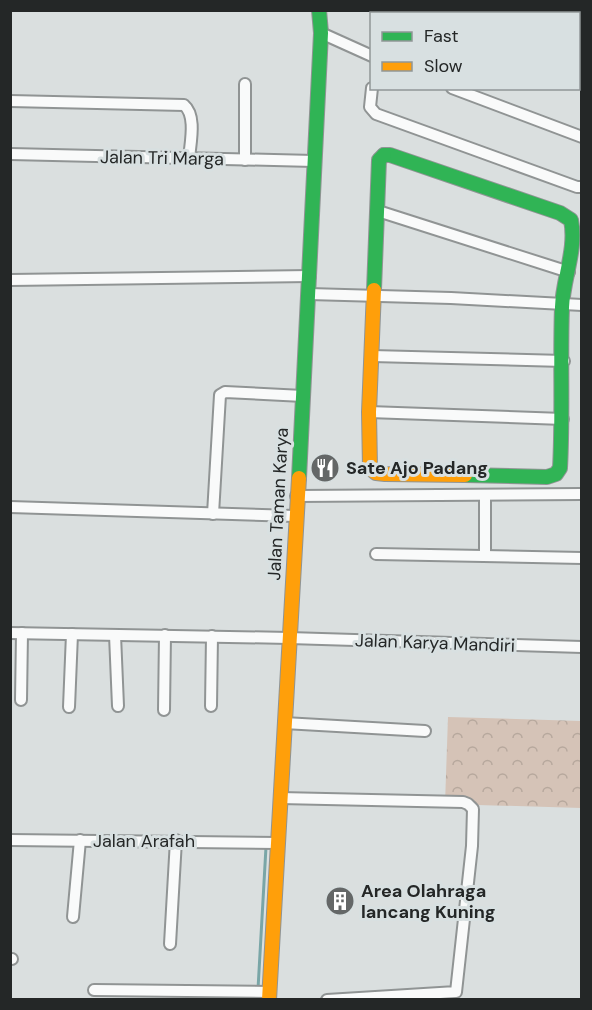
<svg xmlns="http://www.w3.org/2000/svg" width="592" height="1010" viewBox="0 0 592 1010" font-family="'DM Sans',sans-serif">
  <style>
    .forest { fill: url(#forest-crowns) }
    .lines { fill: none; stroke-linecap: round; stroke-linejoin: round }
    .stream { stroke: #79a6a7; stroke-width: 3 }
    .street-casing { stroke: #909494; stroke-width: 14 }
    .fast-casing { stroke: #909494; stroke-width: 16 }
    .slow-casing { stroke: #909494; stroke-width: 16 }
    .street { stroke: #f9fafa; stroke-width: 10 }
    .fast { stroke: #30b455; stroke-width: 14 }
    .slow { stroke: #ff9f0a; stroke-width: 14 }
    .labels { text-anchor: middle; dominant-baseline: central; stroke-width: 6; stroke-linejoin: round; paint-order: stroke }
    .street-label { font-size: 18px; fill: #242727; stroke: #d8e0e1 }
    .poi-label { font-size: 18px; font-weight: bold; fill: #242727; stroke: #d8e0e1; text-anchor: start }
  </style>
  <defs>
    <pattern id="forest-crowns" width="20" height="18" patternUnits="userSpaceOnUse" patternTransform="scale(1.5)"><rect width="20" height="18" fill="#d5c3b7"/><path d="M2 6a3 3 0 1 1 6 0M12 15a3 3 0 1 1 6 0" fill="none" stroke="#b7a89d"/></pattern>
  </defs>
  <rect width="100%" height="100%" fill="#dadfdf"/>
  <polygon class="forest" points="448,717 581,721 581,808 445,804"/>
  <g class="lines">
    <polyline class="stream" points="258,989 266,847"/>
    <g class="street-casing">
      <g id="street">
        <polyline points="493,10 500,14"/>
        <polyline points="321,33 372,56"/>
        <polyline points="578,53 582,54"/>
        <polyline points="578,77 582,78"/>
        <polyline points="245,84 245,160"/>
        <polyline points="372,88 370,107 376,114 577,187 582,187"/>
        <polyline points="452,88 582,137"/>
        <path d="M10 101 184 105C197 116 190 144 189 159"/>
        <polyline points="10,154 314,161"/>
        <polyline points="378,211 569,272"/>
        <polyline points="10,280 310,276"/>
        <polyline points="309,294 451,298 582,305"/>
        <polyline points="372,356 564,361"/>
        <polyline points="369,412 563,419"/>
        <polyline points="296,496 582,494"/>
        <polyline points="10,507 295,516"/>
        <polyline points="213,514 220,395 225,392 303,396"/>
        <polyline points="376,554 582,558"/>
        <polyline points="485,556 485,495"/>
        <polyline points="10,633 289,638 582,647"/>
        <polyline points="115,635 118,706"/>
        <polyline points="21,700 22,633"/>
        <polyline points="211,706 212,636"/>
        <polyline points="69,707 72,634"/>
        <polyline points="164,710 165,635"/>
        <polyline points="284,723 425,731"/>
        <polyline points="280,798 463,802 468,804 473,809 472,846 456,992 327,1000"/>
        <polyline points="10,840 278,843"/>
        <polyline points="73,917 80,840"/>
        <polyline points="170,944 176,840"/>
        <polyline points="10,959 12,959"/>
        <polyline points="94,990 270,992"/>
      </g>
    </g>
    <g class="fast-casing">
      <g id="fast">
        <path d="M384 155H390L560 213 571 220C577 249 563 278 562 307 560 360 563 414 560 468L556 474 547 477 465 475"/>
        <polyline points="374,290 379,160 384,155"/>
        <polyline points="299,478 321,33 319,10"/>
      </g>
    </g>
    <g class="slow-casing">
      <g id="slow">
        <polyline points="374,290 369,412 370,468 376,473 385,474 465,475"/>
        <polyline points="269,1000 299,478"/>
      </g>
    </g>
    <use href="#street" class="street"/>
    <use href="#fast" class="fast"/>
    <use href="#slow" class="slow"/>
  </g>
  <defs>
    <g id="restaurant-disc" transform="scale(1.5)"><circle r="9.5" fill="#646767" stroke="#d8e0e1"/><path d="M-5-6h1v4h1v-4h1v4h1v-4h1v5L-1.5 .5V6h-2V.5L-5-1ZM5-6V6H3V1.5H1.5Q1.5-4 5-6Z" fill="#fff"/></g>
    <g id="building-disc" transform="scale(1.5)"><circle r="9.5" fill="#646767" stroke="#d8e0e1"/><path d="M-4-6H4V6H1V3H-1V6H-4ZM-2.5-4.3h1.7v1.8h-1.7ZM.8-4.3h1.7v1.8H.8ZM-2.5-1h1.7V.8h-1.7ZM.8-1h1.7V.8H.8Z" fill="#fff"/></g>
  </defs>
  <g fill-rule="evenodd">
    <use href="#restaurant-disc" x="325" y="468"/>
    <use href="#building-disc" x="340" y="901"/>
  </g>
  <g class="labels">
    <g class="street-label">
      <text transform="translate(162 158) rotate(1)">Jalan Tri Marga</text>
      <text transform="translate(278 504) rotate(-87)">Jalan Taman Karya</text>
      <text transform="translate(435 643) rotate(2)">Jalan Karya Mandiri</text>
      <text x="144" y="841">Jalan Arafah</text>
    </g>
    <g class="poi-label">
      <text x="346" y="468">Sate Ajo Padang</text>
      <text x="361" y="891">Area Olahraga<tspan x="361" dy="21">lancang Kuning</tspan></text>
    </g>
  </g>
  <rect width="592" height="1010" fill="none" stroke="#242727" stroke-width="24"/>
  <rect x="370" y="12" width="210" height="78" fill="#d8e0e1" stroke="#909697" stroke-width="1.5"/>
  <rect x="382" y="32" width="30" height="9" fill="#30b455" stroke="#909697" stroke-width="1.5"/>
  <text x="424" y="42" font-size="18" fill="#242727">Fast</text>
  <rect x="382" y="62" width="30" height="9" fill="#ff9f0a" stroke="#909697" stroke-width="1.5"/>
  <text x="424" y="72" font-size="18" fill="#242727">Slow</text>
</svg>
